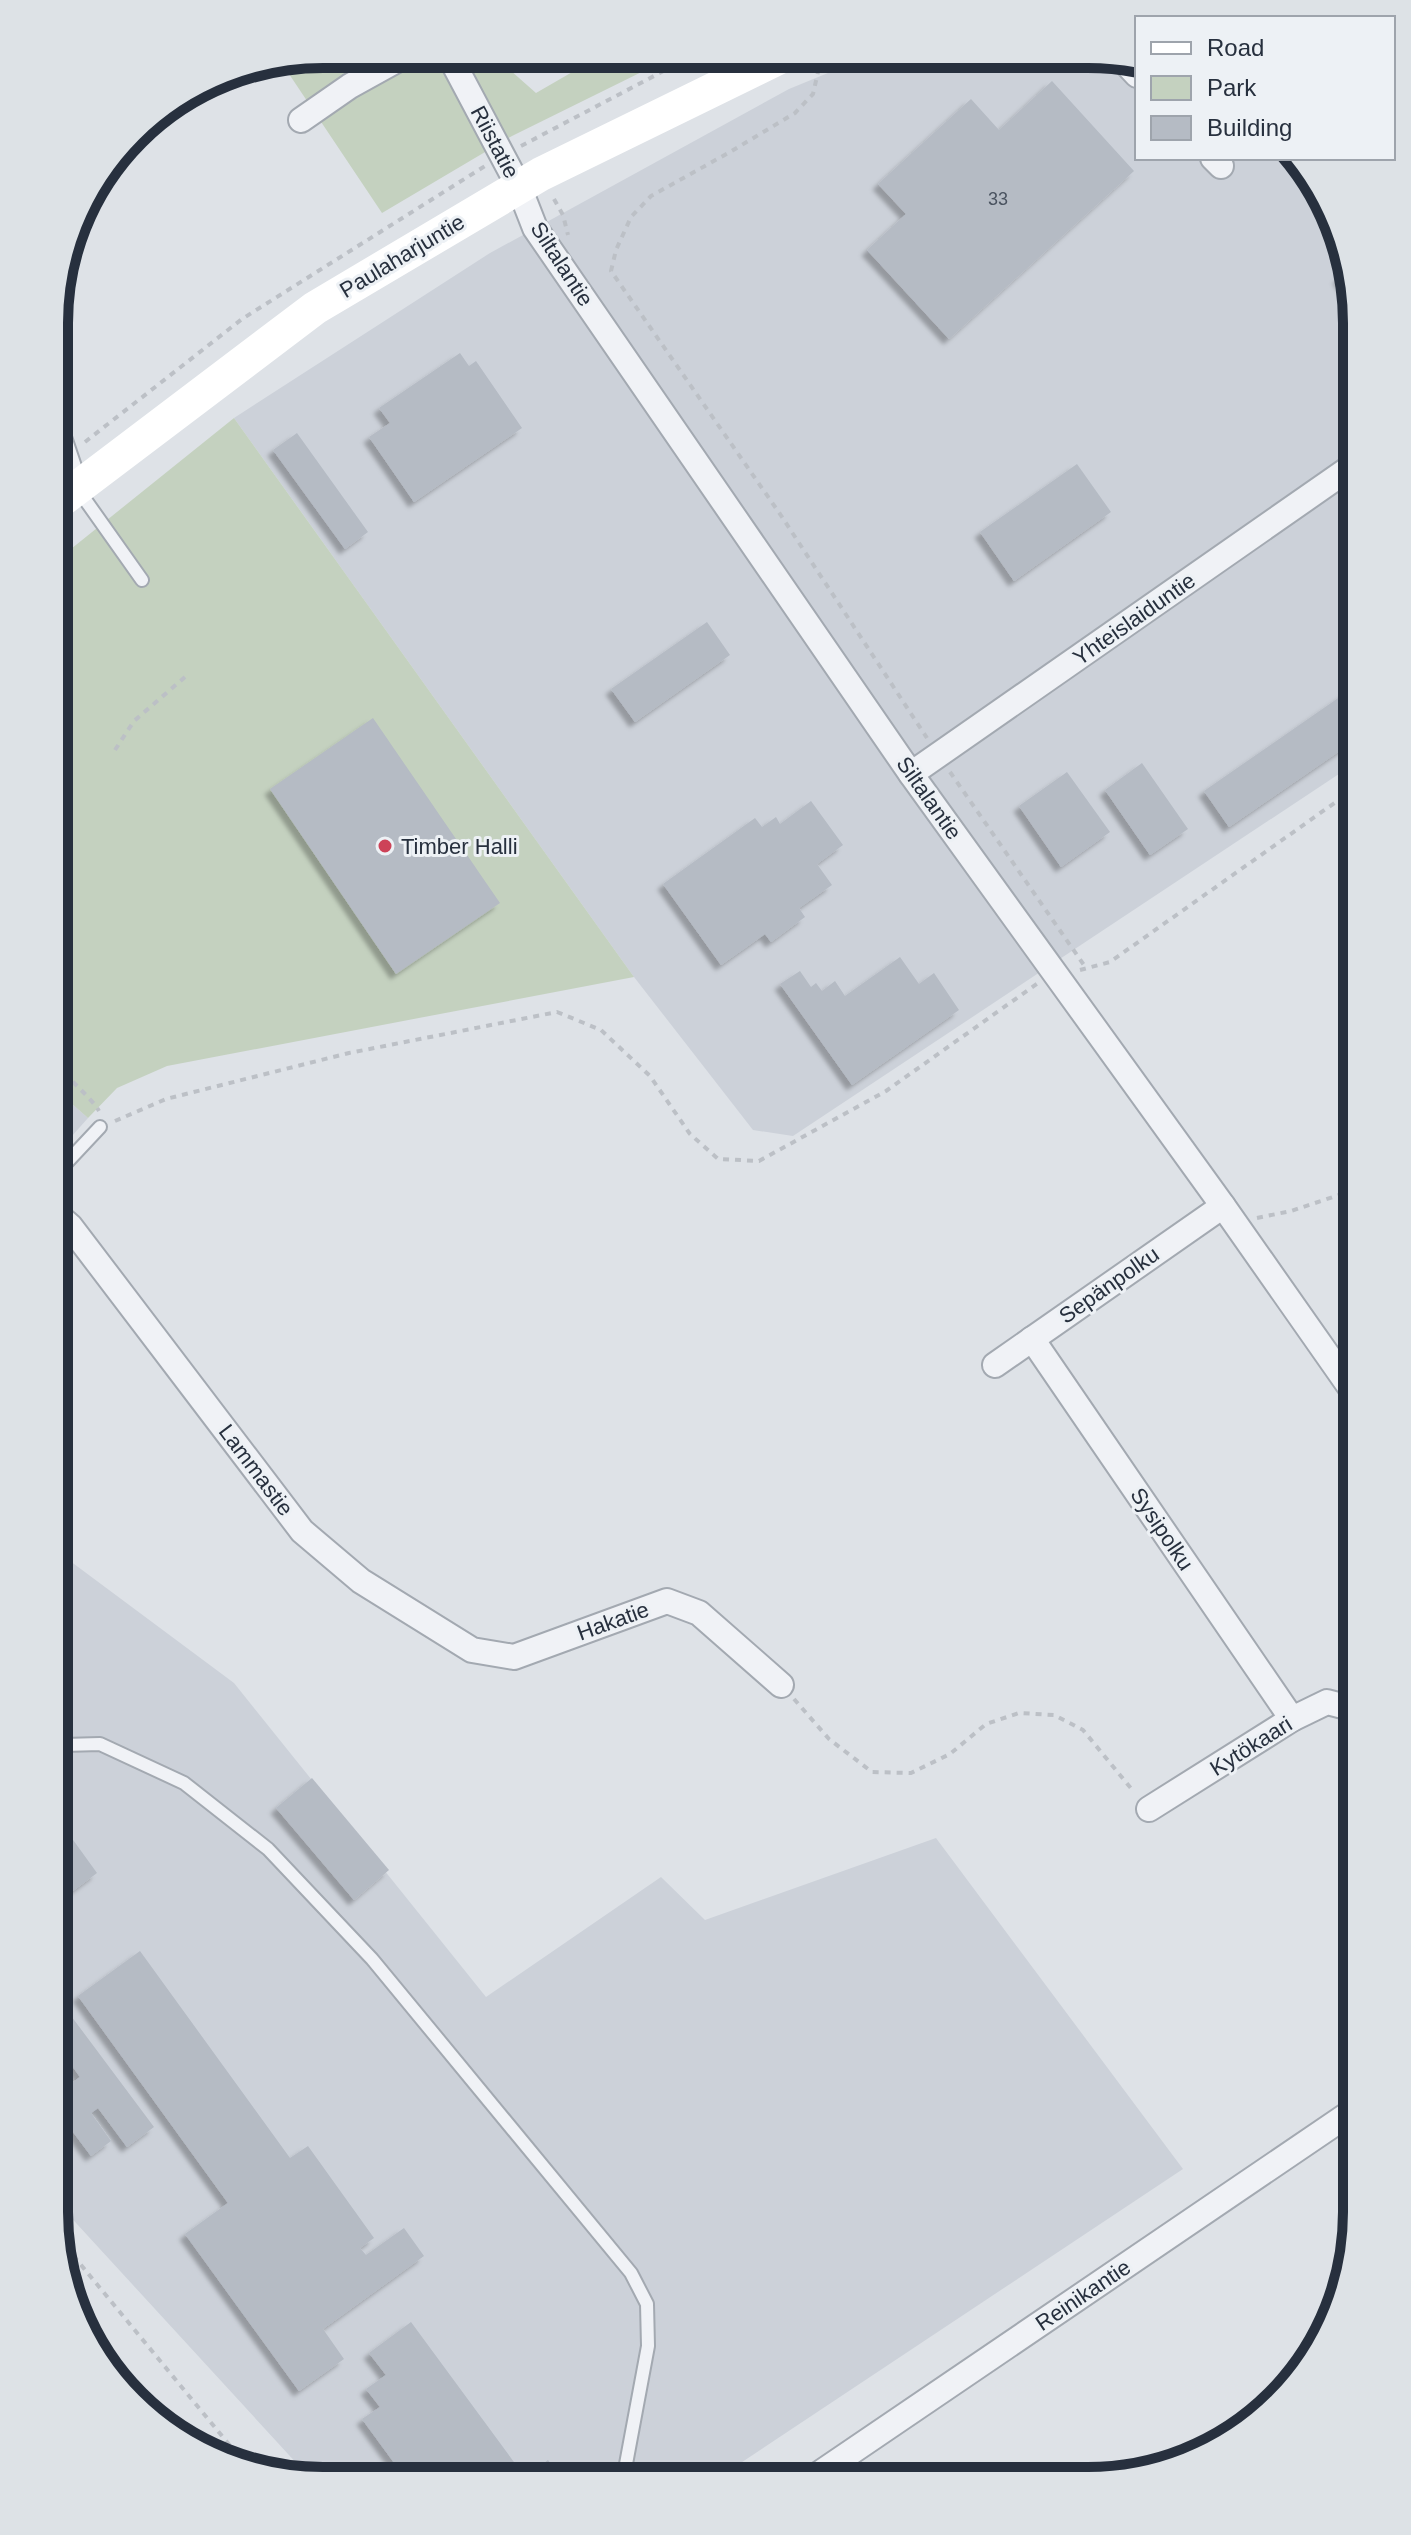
<svg xmlns="http://www.w3.org/2000/svg" width="1411" height="2535" viewBox="0 0 1411 2535" font-family="Arial,sans-serif">
  <style>
    .built { fill: #ccd1d9 }
    .green { fill: #c4d1bf }
    .building { fill: #b5bbc4; filter: url(#shadow) }
    .lines { fill: none; stroke-linecap: round; stroke-linejoin: round }
    .service-casing { stroke: #a3a9b1; stroke-width: 16 }
    .minor-casing { stroke: #a3a9b1; stroke-width: 28 }
    .path { stroke: #bcc0c6; stroke-width: 4; stroke-dasharray: 6 6; stroke-linecap: butt }
    .service { stroke: #f0f2f6; stroke-width: 12 }
    .minor { stroke: #f0f2f6; stroke-width: 24 }
    .secondary { stroke: #fff; stroke-width: 34 }
    .poi-dot { fill: #cd4258; stroke: #edf1f5; stroke-width: 3 }
    .labels { text-anchor: middle; dominant-baseline: central; stroke-width: 6; stroke-linejoin: round; paint-order: stroke }
    .number-label { font-size: 18px; fill: #4a5360 }
    .street-label { font-size: 22px; fill: #27303e; stroke: #edf1f5 }
    .poi-label { font-size: 22px; fill: #27303e; stroke: #edf1f5; text-anchor: start }
    .rim { fill: none; stroke: #27303e; stroke-width: 10 }
  </style>
  <defs>
    <filter id="shadow"><feDropShadow dx="-5.5" dy="5.5" stdDeviation="2" flood-color="#0004"/></filter>
  </defs>
  <rect width="100%" height="100%" fill="#dee2e7"/>
  <g class="built">
    <polygon points="867,57 1137,59 1137,158 1290,158 1343,236 1357,323 1357,762 793,1136 753,1130 634,977 234,418 490,253 789,89"/>
    <polygon points="55,1089 88,1118 55,1155"/>
    <polygon points="66,1558 234,1683 486,1997 661,1877 705,1920 936,1838 1183,2169 715,2480 311,2479 54,2199 55,1564"/>
  </g>
  <g class="green">
    <polygon points="323,54 493,55 536,93 600,56 674,56 512,136 382,213 281,62"/>
    <polygon points="234,418 634,977 167,1066 117,1088 88,1118 55,1089 56,561"/>
  </g>
  <g class="building">
    <polygon points="1052,81 1134,171 949,339 867,250 906,214 878,184 971,99 999,130"/>
    <polygon points="1348,271 1352,295 1353,300 1338,278"/>
    <polygon points="460,353 469,366 476,361 522,428 414,502 369,437 390,423 379,408"/>
    <polygon points="297,433 368,532 345,549 273,450"/>
    <polygon points="1077,464 1111,512 1014,581 980,532"/>
    <polygon points="707,622 730,655 635,722 611,689"/>
    <polygon points="1357,685 1357,739 1229,827 1204,791"/>
    <polygon points="373,718 500,903 396,974 270,789"/>
    <polygon points="1142,763 1188,829 1150,855 1105,790"/>
    <polygon points="1067,772 1110,832 1061,867 1019,806"/>
    <polygon points="811,801 843,845 817,864 832,885 799,908 805,917 771,942 765,934 721,965 663,884 755,818 762,827 776,817 780,824"/>
    <polygon points="900,957 919,984 934,973 959,1010 852,1085 780,984 800,971 811,987 816,983 822,991 835,981 845,996"/>
    <polygon points="312,1778 389,1870 354,1900 276,1808"/>
    <polygon points="63,1826 97,1873 54,1905 54,1833"/>
    <polygon points="140,1951 290,2158 308,2146 374,2238 360,2248 366,2255 404,2228 424,2256 323,2329 344,2359 299,2391 185,2234 228,2203 78,1996"/>
    <polygon points="54,1993 154,2127 127,2147 98,2108 91,2113 111,2141 91,2156 70,2128 54,2140 54,2096 80,2077 65,2056 60,2060 54,2053"/>
    <polygon points="411,2322 525,2477 548,2460 562,2479 406,2479 362,2419 380,2407 366,2389 386,2375 369,2353"/>
  </g>
  <g class="lines">
    <g class="service-casing">
      <g id="service">
        <polyline points="79,491 142,580"/>
        <polyline points="55,1175 100,1127"/>
        <polyline points="55,1749 64,1745 100,1744 184,1783 268,1849 372,1959 631,2273 647,2304 648,2346 623,2480"/>
      </g>
    </g>
    <g class="minor-casing">
      <g id="minor">
        <polyline points="449,55 519,187 535,228 911,774 1223,1206 1357,1397"/>
        <polyline points="1122,59 1137,75"/>
        <polyline points="301,120 350,86 406,55"/>
        <polyline points="1213,158 1221,166"/>
        <polyline points="56,429 76,488"/>
        <polyline points="911,774 1357,463"/>
        <polyline points="55,1213 70,1226 302,1531 361,1581 472,1650 514,1657 667,1601 699,1613 781,1685"/>
        <polyline points="1032,1339 1292,1719"/>
        <polyline points="995,1365 1223,1206"/>
        <polyline points="1149,1809 1292,1719 1327,1702 1350,1708 1357,1714"/>
        <polyline points="810,2480 1356,2109"/>
      </g>
    </g>
    <g class="path">
      <polyline points="813,57 818,72 813,94 795,113 730,152 651,196 631,217 616,250 611,271 780,514 927,738"/>
      <polyline points="521,146 692,56"/>
      <polyline points="554,199 563,215 568,235"/>
      <polyline points="85,442 242,319 485,166"/>
      <polyline points="115,750 134,721 185,677"/>
      <polyline points="950,772 1086,968"/>
      <polyline points="1080,970 1110,962 1357,787"/>
      <path d="M55 1051C59 1076 87 1091 99 1111"/>
      <polyline points="115,1121 166,1099 349,1053 557,1012 601,1030 650,1076 690,1134 718,1159 759,1161 886,1091 1038,983"/>
      <polyline points="1257,1218 1291,1211 1357,1189"/>
      <polyline points="794,1699 829,1739 872,1772 911,1773 950,1754 986,1724 1019,1713 1054,1715 1083,1730 1134,1792"/>
      <polyline points="58,2237 241,2459"/>
    </g>
    <use href="#service" class="service"/>
    <use href="#minor" class="minor"/>
    <polyline class="secondary" points="56,504 315,308 541,174 780,57"/>
  </g>
  <circle class="poi-dot" cx="385" cy="846" r="8"/>
  <g class="labels">
    <g class="number-label">
      <text x="998" y="199">33</text>
    </g>
    <g class="street-label">
      <text transform="translate(495 142) rotate(62)">Riistatie</text>
      <text transform="translate(402 256) rotate(-31)">Paulaharjuntie</text>
      <text transform="translate(562 264) rotate(57)">Siltalantie</text>
      <text transform="translate(1134 619) rotate(-35)">Yhteislaiduntie</text>
      <text transform="translate(929 798) rotate(55)">Siltalantie</text>
      <text transform="translate(1109 1285) rotate(-35)">Sepänpolku</text>
      <text transform="translate(256 1470) rotate(53)">Lammastie</text>
      <text transform="translate(1162 1529) rotate(56)">Sysipolku</text>
      <text transform="translate(613 1621) rotate(-20)">Hakatie</text>
      <text transform="translate(1251 1746) rotate(-32)">Kytökaari</text>
      <text transform="translate(1083 2295) rotate(-34)">Reinikantie</text>
    </g>
    <g class="poi-label">
      <text x="401" y="846">Timber Halli</text>
    </g>
  </g>
  <path d="M0 0H1411V2535H0ZM323 68H1088A255 255 0 0 1 1343 323V2212A255 255 0 0 1 1088 2467H323A255 255 0 0 1 68 2212V323A255 255 0 0 1 323 68Z" fill="#dde2e6" fill-rule="evenodd"/>
  <path class="rim" d="M323 68H1088A255 255 0 0 1 1343 323V2212A255 255 0 0 1 1088 2467H323A255 255 0 0 1 68 2212V323A255 255 0 0 1 323 68Z"/>
  <rect x="1135" y="16" width="260" height="144" fill="#edf1f5" stroke="#9ea4ac" stroke-width="2"/>
  <rect x="1151" y="42" width="40" height="12" fill="#ffffff" stroke="#9ea4ac" stroke-width="2"/>
  <text x="1207" y="56" font-size="24" fill="#27303e">Road</text>
  <rect x="1151" y="76" width="40" height="24" fill="#c4d1bf" stroke="#9ea4ac" stroke-width="2"/>
  <text x="1207" y="96" font-size="24" fill="#27303e">Park</text>
  <rect x="1151" y="116" width="40" height="24" fill="#b5bbc4" stroke="#9ea4ac" stroke-width="2"/>
  <text x="1207" y="136" font-size="24" fill="#27303e">Building</text>
</svg>
